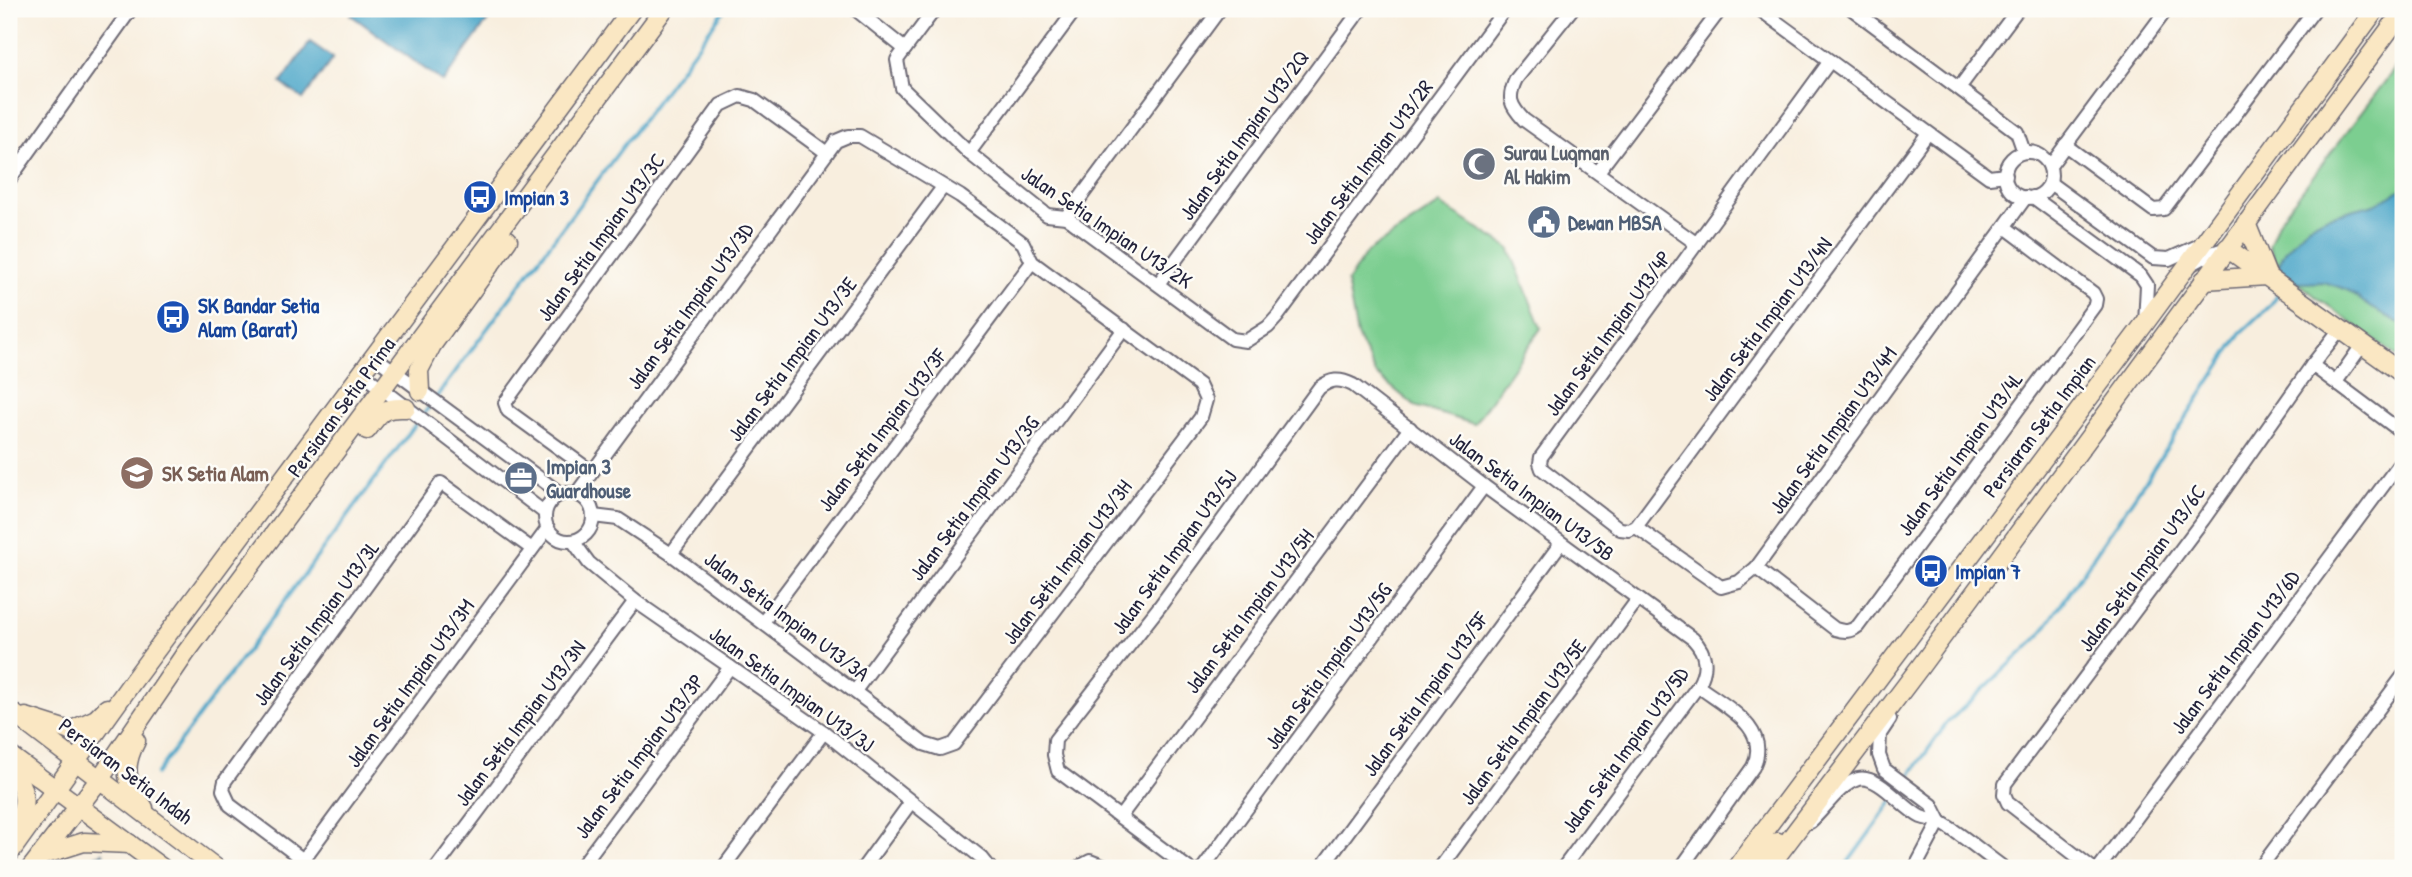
<svg xmlns="http://www.w3.org/2000/svg" width="2412" height="877" viewBox="0 0 2412 877" font-family="'Patrick Hand',sans-serif">
  <style>
    .green { fill: #7cce90; stroke: #4f7866; stroke-width: 2 }
    .water { fill: #4aa5c8; stroke: #366482; stroke-width: 2 }
    .lines { fill: none; stroke-linecap: round; stroke-linejoin: round }
    .stream { stroke: #4aa5c8; stroke-width: 3.5 }
    .street-casing { stroke: #6d6974; stroke-width: 16 }
    .secondary-casing { stroke: #6d6974; stroke-width: 21 }
    .street { stroke: #fff; stroke-width: 12 }
    .secondary { stroke: #fae7c3; stroke-width: 18 }
    .labels { text-anchor: middle; dominant-baseline: central; stroke-width: 5; stroke-linejoin: round; paint-order: stroke }
    .street-label { font-size: 21px; fill: #22223b; stroke: #fdfcf7 }
    .worship-label { font-size: 21px; font-weight: bold; fill: #5b616d; stroke: #fdfcf7; text-anchor: start }
    .transit-label { font-size: 21px; font-weight: bold; fill: #164399; stroke: #fdfcf7; text-anchor: start }
    .service-label { font-size: 21px; font-weight: bold; fill: #4e5e75; stroke: #fdfcf7; text-anchor: start }
    .education-label { font-size: 21px; font-weight: bold; fill: #785e54; stroke: #fdfcf7; text-anchor: start }
  </style>
  <rect width="100%" height="100%" fill="#fdfcf7"/>
  <filter id="ink" filterUnits="userSpaceOnUse"><feTurbulence type="fractalNoise" baseFrequency=".0143" numOctaves="2"/><feDisplacementMap in="SourceGraphic" scale="14" xChannelSelector="R" yChannelSelector="G"/><feConvolveMatrix kernelMatrix="1 2 1 2 8 2 1 2 1" color-interpolation-filters="sRGB"/></filter>
  <filter id="wash" filterUnits="userSpaceOnUse"><feTurbulence type="fractalNoise" baseFrequency=".00686" numOctaves="4" result="noise"/><feDisplacementMap in="SourceGraphic" scale="28" xChannelSelector="R" yChannelSelector="G"/><feGaussianBlur stdDeviation="1.57" result="paint"/><feColorMatrix in="noise" values="0 0 0 0 0 0 0 0 0 0 0 0 0 0 0 0 0 1.4 0 .05"/><feComposite in="paint" operator="in"/></filter>
  <g filter="url(#wash)">
    <rect width="100%" height="100%" fill="#f8eede"/>
    <g class="green">
      <polygon points="2403,58 2403,361 2280,270 2269,246 2278,222"/>
      <polygon points="1440,204 1509,248 1541,328 1474,424 1415,406 1376,374 1357,336 1347,282 1367,252"/>
    </g>
    <g class="water">
      <polygon points="356,9 496,9 443,82 351,15"/>
      <polygon points="310,42 333,58 303,99 281,83"/>
      <polygon points="2403,188 2403,325 2372,308 2345,289 2323,282 2304,283 2296,281 2280,270 2279,264 2286,250 2308,226 2326,217 2378,203"/>
      <polygon points="103,853 105,868 84,868 95,856"/>
    </g>
    <g class="lines">
      <g class="stream">
        <polyline points="423,415 725,9"/>
        <polyline points="156,774 418,421"/>
        <polyline points="1906,781 1947,723 2039,637 2155,466 2241,333 2270,306 2279,292"/>
        <polyline points="1844,868 1902,788"/>
      </g>
    </g>
  </g>
  <g filter="url(#ink)">
    <g class="lines">
      <g class="street-casing">
        <g id="street">
          <polyline points="855,9 905,49"/>
          <polyline points="935,9 897,60 902,88 969,153 1047,215 1066,217 1232,339 1246,341 1268,327 1277,317 1505,9"/>
          <path d="M1572 9 1516 79C1507 98 1510 105 1524 120L1697 244"/>
          <polyline points="1759,9 1989,177 2006,175"/>
          <polyline points="1852,9 2017,132 2024,152"/>
          <polyline points="1959,88 2018,9"/>
          <polyline points="2065,145 2153,210 2164,209 2315,9"/>
          <circle cx="2028" cy="175" r="23"/>
          <polyline points="969,153 1076,9"/>
          <polyline points="2050,166 2167,9"/>
          <polyline points="1598,172 1721,9"/>
          <polyline points="9,180 131,9"/>
          <polyline points="2050,183 2153,258 2169,259 2200,245"/>
          <polyline points="2033,197 2141,276 2147,285 2145,323"/>
          <polyline points="1066,217 1220,9"/>
          <polyline points="2192,264 2212,253 2227,248"/>
          <polyline points="1158,284 1361,9"/>
          <polyline points="375,357 561,494"/>
          <polyline points="2312,365 2403,433"/>
          <polyline points="363,374 545,513"/>
          <polyline points="2336,382 2363,344"/>
          <polyline points="592,472 508,411 505,403 721,105 740,96 754,100 827,153"/>
          <circle cx="569" cy="517" r="24"/>
          <polyline points="576,494 836,141 848,136 860,136 960,196 1023,243 1032,262 1199,385 1206,400 1201,417 954,744 940,749 924,744 671,554 618,519 593,516"/>
          <polyline points="1636,527 1629,530 1620,529 1542,469 1540,463 1541,457 1830,61"/>
          <polyline points="1636,527 1721,587 1739,582 1756,568 2026,197"/>
          <polyline points="1636,527 1928,133"/>
          <polyline points="573,541 589,563 635,601 824,732 982,858 990,868"/>
          <polyline points="671,554 943,187"/>
          <path d="M1756 568 1835 629C1845 632 1850 632 1858 626L2095 305 2096 299 2093 293 2005 227"/>
          <polyline points="763,622 1032,262"/>
          <polyline points="855,691 1124,329"/>
          <polyline points="1890,719 1880,734 1879,755 1884,769 1932,805 1940,821"/>
          <polyline points="1120,817 1410,428"/>
          <path d="M1810 822C1825 809 1839 785 1858 779 1879 774 1903 809 1921 817 1928 820 1936 819 1942 823 1964 836 1983 853 2004 868"/>
          <polyline points="303,860 548,528"/>
          <polyline points="314,868 230,805 223,790 225,781 441,483 532,549"/>
          <polyline points="436,868 635,601"/>
          <polyline points="580,868 730,667"/>
          <polyline points="723,868 824,732"/>
          <polyline points="863,868 911,802"/>
          <polyline points="1077,868 1090,861 1108,868"/>
          <path d="M1188 868 1058 771 1054 755 1055 740 1160 606 1319 388C1331 379 1339 378 1353 385L1484 486 1693 639C1707 654 1708 668 1698 686L1563 868"/>
          <polyline points="1203,868 1484,486"/>
          <polyline points="1321,868 1561,543"/>
          <polyline points="1440,868 1638,599"/>
          <path d="M1681 868 1753 767C1772 728 1724 706 1698 686"/>
          <polyline points="1915,868 1940,821"/>
          <polyline points="2092,868 2008,803 2004,794 2005,784 2203,520 2312,365 2341,328"/>
          <polyline points="2099,868 2403,459"/>
          <polyline points="2260,868 2403,676"/>
        </g>
      </g>
      <g class="secondary-casing">
        <g id="secondary">
          <polyline points="2246,223 2267,275"/>
          <polyline points="2227,248 2403,374"/>
          <polyline points="2204,280 2267,276"/>
          <polyline points="420,391 419,370 432,345 508,240"/>
          <path d="M367 430C380 412 383 407 406 408"/>
          <polyline points="9,710 216,868"/>
          <polyline points="26,717 70,731 96,719 107,708"/>
          <path d="M136 741C121 769 127 783 144 808"/>
          <polyline points="9,755 162,868"/>
          <path d="M9 766C31 793 25 808 12 837"/>
          <polyline points="9,854 133,681 632,9"/>
          <polyline points="40,856 84,842 130,844"/>
          <polyline points="31,868 99,780 185,654 664,9"/>
          <polyline points="1736,868 2145,323 2376,9"/>
          <path d="M1753 868C1760 859 1765 843 1778 842V855"/>
          <polyline points="1768,868 1920,667 2403,11"/>
        </g>
      </g>
      <use href="#street" class="street"/>
      <use href="#secondary" class="secondary"/>
    </g>
  </g>
  <defs>
    <g id="mosque-disc" transform="scale(1.75)"><circle r="9.5" fill="#6b7280" stroke="#fdfcf7"/><path d="M3.5-4.9A6 6 0 1 0 3.5 4.9A5 5 0 1 1 3.5-4.9Z" fill="#fff"/></g>
    <g id="bus-disc" transform="scale(1.75)"><circle r="9.5" fill="#1a4fb4" stroke="#fdfcf7"/><path d="M-5-6H5V4H4V6H2V4H-2V6H-4V4H-5ZM-3.5-4V0h7V-4ZM-3.5 1.2v1.5H-2V1.2ZM2 1.2v1.5H3.5V1.2Z" fill="#fff"/></g>
    <g id="civic-disc" transform="scale(1.75)"><circle r="9.5" fill="#5c6f8a" stroke="#fdfcf7"/><path d="M-.6-6.5H3V-4.5H.6V-3L4-1V1h2V6H-6V1h2V-1L-.6-3ZM-1.2 2.5V6h2.4V2.5Z" fill="#fff"/></g>
    <g id="school-disc" transform="scale(1.75)"><circle r="9.5" fill="#8d6e63" stroke="#fdfcf7"/><path d="M0-5L7-2L0 1L-7-2ZM-4 1L0 2.5L4 1V4Q0 6-4 4Z" fill="#fff"/></g>
    <g id="office-disc" transform="scale(1.75)"><circle r="9.5" fill="#5c6f8a" stroke="#fdfcf7"/><path d="M-6-3h4V-5.5h4V-3h4V5H-6ZM-1-4.5V-3h2v-1.5ZM-6 0V1H6V0Z" fill="#fff"/></g>
  </defs>
  <g fill-rule="evenodd">
    <use href="#mosque-disc" x="1479" y="164"/>
    <use href="#bus-disc" x="480" y="197"/>
    <use href="#civic-disc" x="1544" y="222"/>
    <use href="#bus-disc" x="173" y="317"/>
    <use href="#school-disc" x="137" y="473"/>
    <use href="#office-disc" x="521" y="478"/>
    <use href="#bus-disc" x="1931" y="571"/>
  </g>
  <g class="labels">
    <g class="street-label">
      <text transform="translate(1244 135) rotate(-54)">Jalan Setia Impian U13/2Q</text>
      <text transform="translate(1368 162) rotate(-53)">Jalan Setia Impian U13/2R</text>
      <text transform="translate(1107 227) rotate(34)">Jalan Setia Impian U13/2K</text>
      <text transform="translate(601 237) rotate(-54)">Jalan Setia Impian U13/3C</text>
      <text transform="translate(690 306) rotate(-54)">Jalan Setia Impian U13/3D</text>
      <text transform="translate(1767 319) rotate(-53)">Jalan Setia Impian U13/4N</text>
      <text transform="translate(1608 333) rotate(-54)">Jalan Setia Impian U13/4P</text>
      <text transform="translate(792 359) rotate(-53)">Jalan Setia Impian U13/3E</text>
      <text transform="translate(341 407) rotate(-54)">Persiaran Setia Prima</text>
      <text transform="translate(2039 426) rotate(-53)">Persiaran Setia Impian</text>
      <text transform="translate(882 430) rotate(-53)">Jalan Setia Impian U13/3F</text>
      <text transform="translate(1833 430) rotate(-54)">Jalan Setia Impian U13/4M</text>
      <text transform="translate(1960 454) rotate(-54)">Jalan Setia Impian U13/4L</text>
      <text transform="translate(1532 496) rotate(37)">Jalan Setia Impian U13/5B</text>
      <text transform="translate(974 498) rotate(-53)">Jalan Setia Impian U13/3G</text>
      <text transform="translate(1174 552) rotate(-54)">Jalan Setia Impian U13/5J</text>
      <text transform="translate(1067 562) rotate(-53)">Jalan Setia Impian U13/3H</text>
      <text transform="translate(2142 568) rotate(-54)">Jalan Setia Impian U13/6C</text>
      <text transform="translate(1249 611) rotate(-53)">Jalan Setia Impian U13/5H</text>
      <text transform="translate(787 616) rotate(37)">Jalan Setia Impian U13/3A</text>
      <text transform="translate(316 623) rotate(-54)">Jalan Setia Impian U13/3L</text>
      <text transform="translate(2235 652) rotate(-53)">Jalan Setia Impian U13/6D</text>
      <text transform="translate(1328 666) rotate(-54)">Jalan Setia Impian U13/5G</text>
      <text transform="translate(410 683) rotate(-54)">Jalan Setia Impian U13/3M</text>
      <text transform="translate(792 689) rotate(36)">Jalan Setia Impian U13/3J</text>
      <text transform="translate(1425 694) rotate(-54)">Jalan Setia Impian U13/5F</text>
      <text transform="translate(1523 722) rotate(-54)">Jalan Setia Impian U13/5E</text>
      <text transform="translate(520 723) rotate(-53)">Jalan Setia Impian U13/3N</text>
      <text transform="translate(1625 750) rotate(-54)">Jalan Setia Impian U13/5D</text>
      <text transform="translate(639 756) rotate(-53)">Jalan Setia Impian U13/3P</text>
      <text transform="translate(126 771) rotate(37)">Persiaran Setia Indah</text>
    </g>
    <g class="worship-label">
      <text x="1504" y="152">Surau Luqman<tspan x="1504" dy="24">Al Hakim</tspan></text>
    </g>
    <g class="transit-label">
      <text x="504" y="197">Impian 3</text>
      <text x="198" y="305">SK Bandar Setia<tspan x="198" dy="24">Alam (Barat)</tspan></text>
      <text x="1955" y="571">Impian 7</text>
    </g>
    <g class="service-label">
      <text x="1568" y="222">Dewan MBSA</text>
      <text x="546" y="466">Impian 3<tspan x="546" dy="24">Guardhouse</tspan></text>
    </g>
    <g class="education-label">
      <text x="162" y="473">SK Setia Alam</text>
    </g>
  </g>
  <rect width="2412" height="877" fill="none" stroke="#fdfcf7" stroke-width="35"/>
</svg>
